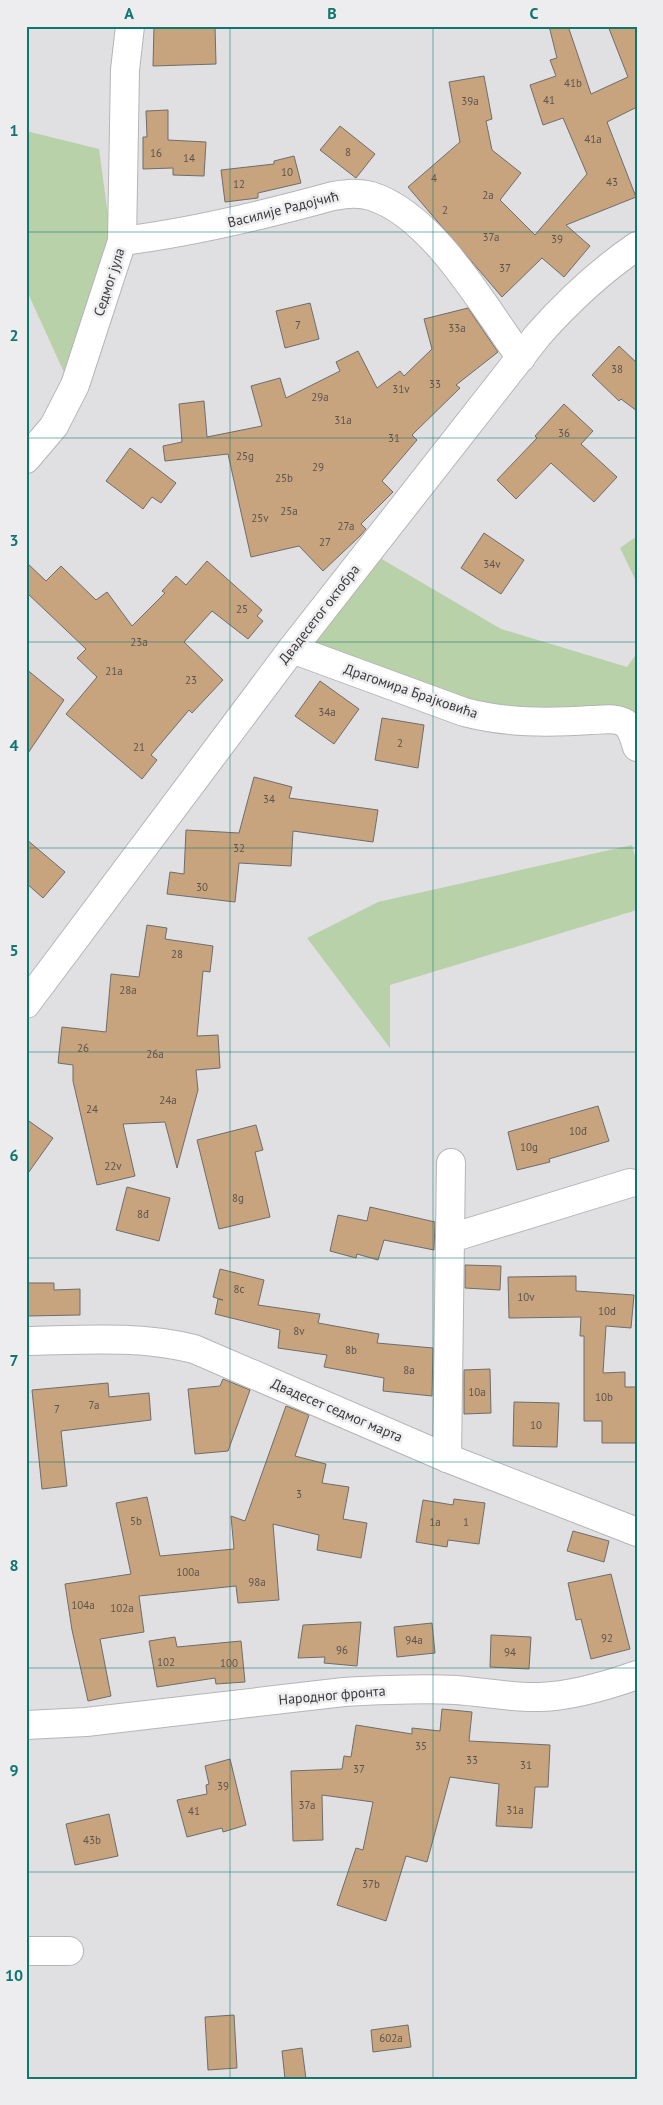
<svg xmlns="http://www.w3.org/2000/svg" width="663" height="2105" viewBox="0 0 663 2105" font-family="'PT Sans',sans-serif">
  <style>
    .green { fill: #b8d1a9 }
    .building { fill: #c7a37e; stroke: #6f6d6b }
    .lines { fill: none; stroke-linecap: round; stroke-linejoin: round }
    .minor-casing { stroke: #b5b5b8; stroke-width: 30 }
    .minor { stroke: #fff; stroke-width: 28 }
    .grid { fill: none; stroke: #0f766e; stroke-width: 1; stroke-opacity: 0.55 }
    .labels { text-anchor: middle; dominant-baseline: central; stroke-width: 5; stroke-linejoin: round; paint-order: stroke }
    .number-label { font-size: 11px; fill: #5d544c }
    .street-label { font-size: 14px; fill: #3a3a3b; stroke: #ededf0 }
    .neatline { fill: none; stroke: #0f766e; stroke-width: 2 }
    .grid-label { font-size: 16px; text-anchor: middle; font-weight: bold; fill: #0f766e }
  </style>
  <rect width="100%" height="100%" fill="#e0dfe2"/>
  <g class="green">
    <polygon points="26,131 99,149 111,237 68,381 26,289"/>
    <polygon points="637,536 637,583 620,548"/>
    <polygon points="368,551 501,629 627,667 637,653 637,747 632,731 545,724 292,649"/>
    <polygon points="632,845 637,864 637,910 390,985 390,1048 307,938 378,902"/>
  </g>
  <g class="building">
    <polygon points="154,26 215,26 216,64 153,66"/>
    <polygon points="549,26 568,26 591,94 628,77 608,26 637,26 637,107 607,122 636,197 566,225 590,246 564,277 542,258 502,297 408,187 460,142 449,82 484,76 492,119 486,121 492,150 521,173 500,200 535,235 587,174 563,118 543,125 530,85 556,76 550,60 557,58"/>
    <polygon points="168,110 168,140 206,142 204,176 173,175 173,168 143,169 143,137 147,137 146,111"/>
    <polygon points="340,126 375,154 356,178 320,150"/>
    <polygon points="294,156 301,183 258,193 258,198 225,202 221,170 274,164 274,161"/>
    <polygon points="310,303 319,339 285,348 276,311"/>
    <polygon points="468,308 498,352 456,385 460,388 412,435 417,440 382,481 393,492 361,524 366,529 360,536 323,571 299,546 251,557 228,454 165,461 163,446 182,442 179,404 204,401 207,437 262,426 251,386 280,378 286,398 340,371 336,362 358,351 377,388 400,371 404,376 432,349 424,319"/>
    <polygon points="619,346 637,363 637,411 621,399 619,401 592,375"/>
    <polygon points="564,404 593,431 581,444 617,477 594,502 551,463 516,499 497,480 537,438 535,436"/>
    <polygon points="130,448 176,483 161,503 152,497 143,509 106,481"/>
    <polygon points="484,533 524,560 501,594 461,568"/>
    <polygon points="207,561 262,610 257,616 263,621 248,639 212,611 184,642 223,680 192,713 189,710 151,755 157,760 142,779 66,714 97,677 77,658 86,649 26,592 26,562 46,581 61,566 96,600 107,592 132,626 165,593 162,591 176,576 186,585"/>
    <polygon points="26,669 64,700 26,756"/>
    <polygon points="320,681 359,709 334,744 295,716"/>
    <polygon points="382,718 424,725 418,768 375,760"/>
    <polygon points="254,777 292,787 289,798 378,810 373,842 293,831 291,866 239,863 235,902 167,894 170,872 184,874 186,830 239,833"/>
    <polygon points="26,839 65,872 43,898 26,883"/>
    <polygon points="147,925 167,928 165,939 213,946 210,972 203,971 197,1036 218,1035 220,1068 196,1070 198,1090 177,1168 165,1122 123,1124 135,1176 97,1185 73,1081 73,1065 58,1063 62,1027 106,1032 111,974 139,977"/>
    <polygon points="598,1106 609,1141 549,1159 550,1162 517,1170 508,1132"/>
    <polygon points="26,1119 53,1138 26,1176"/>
    <polygon points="256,1125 263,1150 255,1152 270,1217 219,1229 197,1140"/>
    <polygon points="127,1187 170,1198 159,1241 116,1230"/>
    <polygon points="370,1207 435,1222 434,1250 384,1240 378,1260 357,1254 356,1258 330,1251 338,1215 367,1221"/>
    <polygon points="465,1265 501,1266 500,1290 465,1288"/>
    <polygon points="220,1269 264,1280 258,1305 320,1314 318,1323 379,1334 377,1343 433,1348 432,1396 383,1391 384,1378 324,1367 327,1355 278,1348 280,1330 215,1314 218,1299 223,1300 213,1297"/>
    <polygon points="576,1276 576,1291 634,1295 631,1328 606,1326 603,1373 625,1372 625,1387 637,1387 637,1443 602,1443 602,1421 584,1421 584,1336 580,1336 581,1317 509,1318 508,1277"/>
    <polygon points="26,1283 54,1283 54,1290 80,1289 80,1315 26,1316"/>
    <polygon points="490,1369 491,1413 464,1414 464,1370"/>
    <polygon points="223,1379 250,1390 228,1451 195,1454 188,1389 220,1386"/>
    <polygon points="108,1383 109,1397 149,1393 151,1420 61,1431 67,1486 42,1489 32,1390"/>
    <polygon points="514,1402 559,1403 557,1447 513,1446"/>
    <polygon points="286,1406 309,1415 295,1456 326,1464 322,1483 349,1487 343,1519 367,1523 361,1558 317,1550 319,1535 273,1524 279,1600 238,1603 236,1586 139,1596 144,1632 100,1639 111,1696 88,1701 72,1630 65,1584 131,1574 116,1503 147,1497 160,1556 234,1549 231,1516 245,1521"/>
    <polygon points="454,1499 485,1503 479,1544 448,1540 447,1547 416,1542 423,1500 453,1505"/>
    <polygon points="573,1531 609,1541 604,1562 567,1551"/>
    <polygon points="611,1574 630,1649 591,1659 581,1619 576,1620 568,1583"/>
    <polygon points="361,1622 357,1666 324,1663 325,1657 298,1658 303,1625"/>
    <polygon points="432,1623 435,1653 397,1657 394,1627"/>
    <polygon points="491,1635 531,1637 529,1669 490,1667"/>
    <polygon points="175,1637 177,1647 241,1641 245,1682 216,1684 215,1678 157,1687 149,1641"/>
    <polygon points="442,1709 472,1712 469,1741 550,1745 548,1787 535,1787 532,1828 496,1826 499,1784 450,1777 427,1862 406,1856 386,1921 337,1905 356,1848 363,1850 373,1802 322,1795 323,1840 293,1841 291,1771 342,1769 344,1756 351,1757 356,1725 412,1734 412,1728 440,1731"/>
    <polygon points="230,1759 246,1825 223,1832 222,1828 187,1837 177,1800 207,1794 206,1785 209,1784 205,1766"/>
    <polygon points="109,1814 118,1856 75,1865 66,1824"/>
    <polygon points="234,2015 237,2068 208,2070 205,2017"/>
    <polygon points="408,2025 411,2047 373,2052 371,2030"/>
    <polygon points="302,2048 306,2079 285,2079 282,2051"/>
  </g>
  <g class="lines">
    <g class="minor-casing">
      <g id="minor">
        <path d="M122 241C194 232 264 215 333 196 346 194 358 192 371 196 433 215 484 307 521 358"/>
        <polyline points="26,459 54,426 75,385 122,241 125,70 130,26"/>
        <path d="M292 649 464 712C506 723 548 723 591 720 601 720 616 717 625 723 633 729 634 739 637 747"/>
        <path d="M26 1004 292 649 538 335C568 301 599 272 637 246"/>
        <polyline points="451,1238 630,1183"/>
        <path d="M26 1341C82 1340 139 1335 194 1349L447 1458 637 1532"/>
        <polyline points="447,1458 451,1163"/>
        <path d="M26 1725 86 1722 344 1692C381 1690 418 1688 456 1690 484 1692 511 1698 540 1697 572 1696 606 1686 637 1675"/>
        <polyline points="26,1951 69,1951"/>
      </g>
    </g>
    <use href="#minor" class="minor"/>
  </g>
  <path class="grid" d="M230 26V2079M433 26V2079M26 232H637M26 438H637M26 642H637M26 848H637M26 1052H637M26 1258H637M26 1462H637M26 1668H637M26 1872H637"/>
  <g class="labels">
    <g class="number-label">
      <text x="573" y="83">41b</text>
      <text x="549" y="100">41</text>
      <text x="470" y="101">39a</text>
      <text x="593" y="139">41a</text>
      <text x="348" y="152">8</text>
      <text x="156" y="153">16</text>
      <text x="189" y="158">14</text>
      <text x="287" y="172">10</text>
      <text x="434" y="178">4</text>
      <text x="612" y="182">43</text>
      <text x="239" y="184">12</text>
      <text x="488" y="195">2a</text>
      <text x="445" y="210">2</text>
      <text x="491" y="237">37a</text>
      <text x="557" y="239">39</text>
      <text x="505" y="268">37</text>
      <text x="298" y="325">7</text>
      <text x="457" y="328">33a</text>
      <text x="617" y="369">38</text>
      <text x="435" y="384">33</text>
      <text x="401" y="389">31v</text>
      <text x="320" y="397">29a</text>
      <text x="343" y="420">31a</text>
      <text x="564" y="433">36</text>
      <text x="394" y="438">31</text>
      <text x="245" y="456">25g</text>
      <text x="318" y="467">29</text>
      <text x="284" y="478">25b</text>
      <text x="289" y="511">25a</text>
      <text x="260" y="518">25v</text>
      <text x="346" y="526">27a</text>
      <text x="325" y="542">27</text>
      <text x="492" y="564">34v</text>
      <text x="242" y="609">25</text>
      <text x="139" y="642">23a</text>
      <text x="114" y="671">21a</text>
      <text x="191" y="680">23</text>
      <text x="327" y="712">34a</text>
      <text x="400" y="743">2</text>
      <text x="139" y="747">21</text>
      <text x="269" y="799">34</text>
      <text x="239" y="848">32</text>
      <text x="202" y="887">30</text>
      <text x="177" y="954">28</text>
      <text x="128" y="990">28a</text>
      <text x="83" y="1048">26</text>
      <text x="155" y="1054">26a</text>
      <text x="168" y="1100">24a</text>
      <text x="92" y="1109">24</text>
      <text x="578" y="1131">10đ</text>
      <text x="529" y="1147">10g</text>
      <text x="113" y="1166">22v</text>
      <text x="238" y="1198">8g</text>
      <text x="143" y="1214">8đ</text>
      <text x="239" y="1289">8c</text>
      <text x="526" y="1297">10v</text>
      <text x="607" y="1311">10d</text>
      <text x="299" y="1331">8v</text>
      <text x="351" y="1350">8b</text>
      <text x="409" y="1370">8a</text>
      <text x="477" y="1392">10a</text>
      <text x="604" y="1397">10b</text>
      <text x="94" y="1405">7a</text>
      <text x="57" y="1409">7</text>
      <text x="536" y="1425">10</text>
      <text x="299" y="1494">3</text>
      <text x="136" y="1521">5b</text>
      <text x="435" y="1522">1a</text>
      <text x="466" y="1522">1</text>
      <text x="188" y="1572">100a</text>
      <text x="257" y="1582">98a</text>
      <text x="83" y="1605">104a</text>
      <text x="122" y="1608">102a</text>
      <text x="607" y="1638">92</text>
      <text x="414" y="1640">94a</text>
      <text x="342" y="1650">96</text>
      <text x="510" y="1652">94</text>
      <text x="166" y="1662">102</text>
      <text x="229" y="1663">100</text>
      <text x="421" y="1746">35</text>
      <text x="472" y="1760">33</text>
      <text x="526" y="1765">31</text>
      <text x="359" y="1769">37</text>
      <text x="223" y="1786">39</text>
      <text x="307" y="1805">37a</text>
      <text x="515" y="1810">31a</text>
      <text x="194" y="1811">41</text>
      <text x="92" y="1840">43b</text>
      <text x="371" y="1884">37b</text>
      <text x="391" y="2038">602a</text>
    </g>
    <g class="street-label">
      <text transform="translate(283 209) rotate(-14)">Василије Радојчић</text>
      <text transform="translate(109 282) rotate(-72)">Седмог јула</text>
      <text transform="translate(319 614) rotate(-52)">Двадесетог октобра</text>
      <text transform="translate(411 691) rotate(19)">Драгомира Брајковића</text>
      <text transform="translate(337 1410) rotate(23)">Двадесет седмог марта</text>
      <text transform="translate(332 1695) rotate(-5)">Народног фронта</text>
    </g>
  </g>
  <rect width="663" height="2105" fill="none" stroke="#ededf0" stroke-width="55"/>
  <rect x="28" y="28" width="608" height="2050" class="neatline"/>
  <g class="grid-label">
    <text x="129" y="19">A</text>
    <text x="332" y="19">B</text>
    <text x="534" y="19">C</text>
    <text x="14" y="136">1</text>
    <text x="14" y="341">2</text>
    <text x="14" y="546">3</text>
    <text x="14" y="751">4</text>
    <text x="14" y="956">5</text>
    <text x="14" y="1161">6</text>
    <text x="14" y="1366">7</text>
    <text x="14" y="1571">8</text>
    <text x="14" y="1776">9</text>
    <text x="14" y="1981">10</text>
  </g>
</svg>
